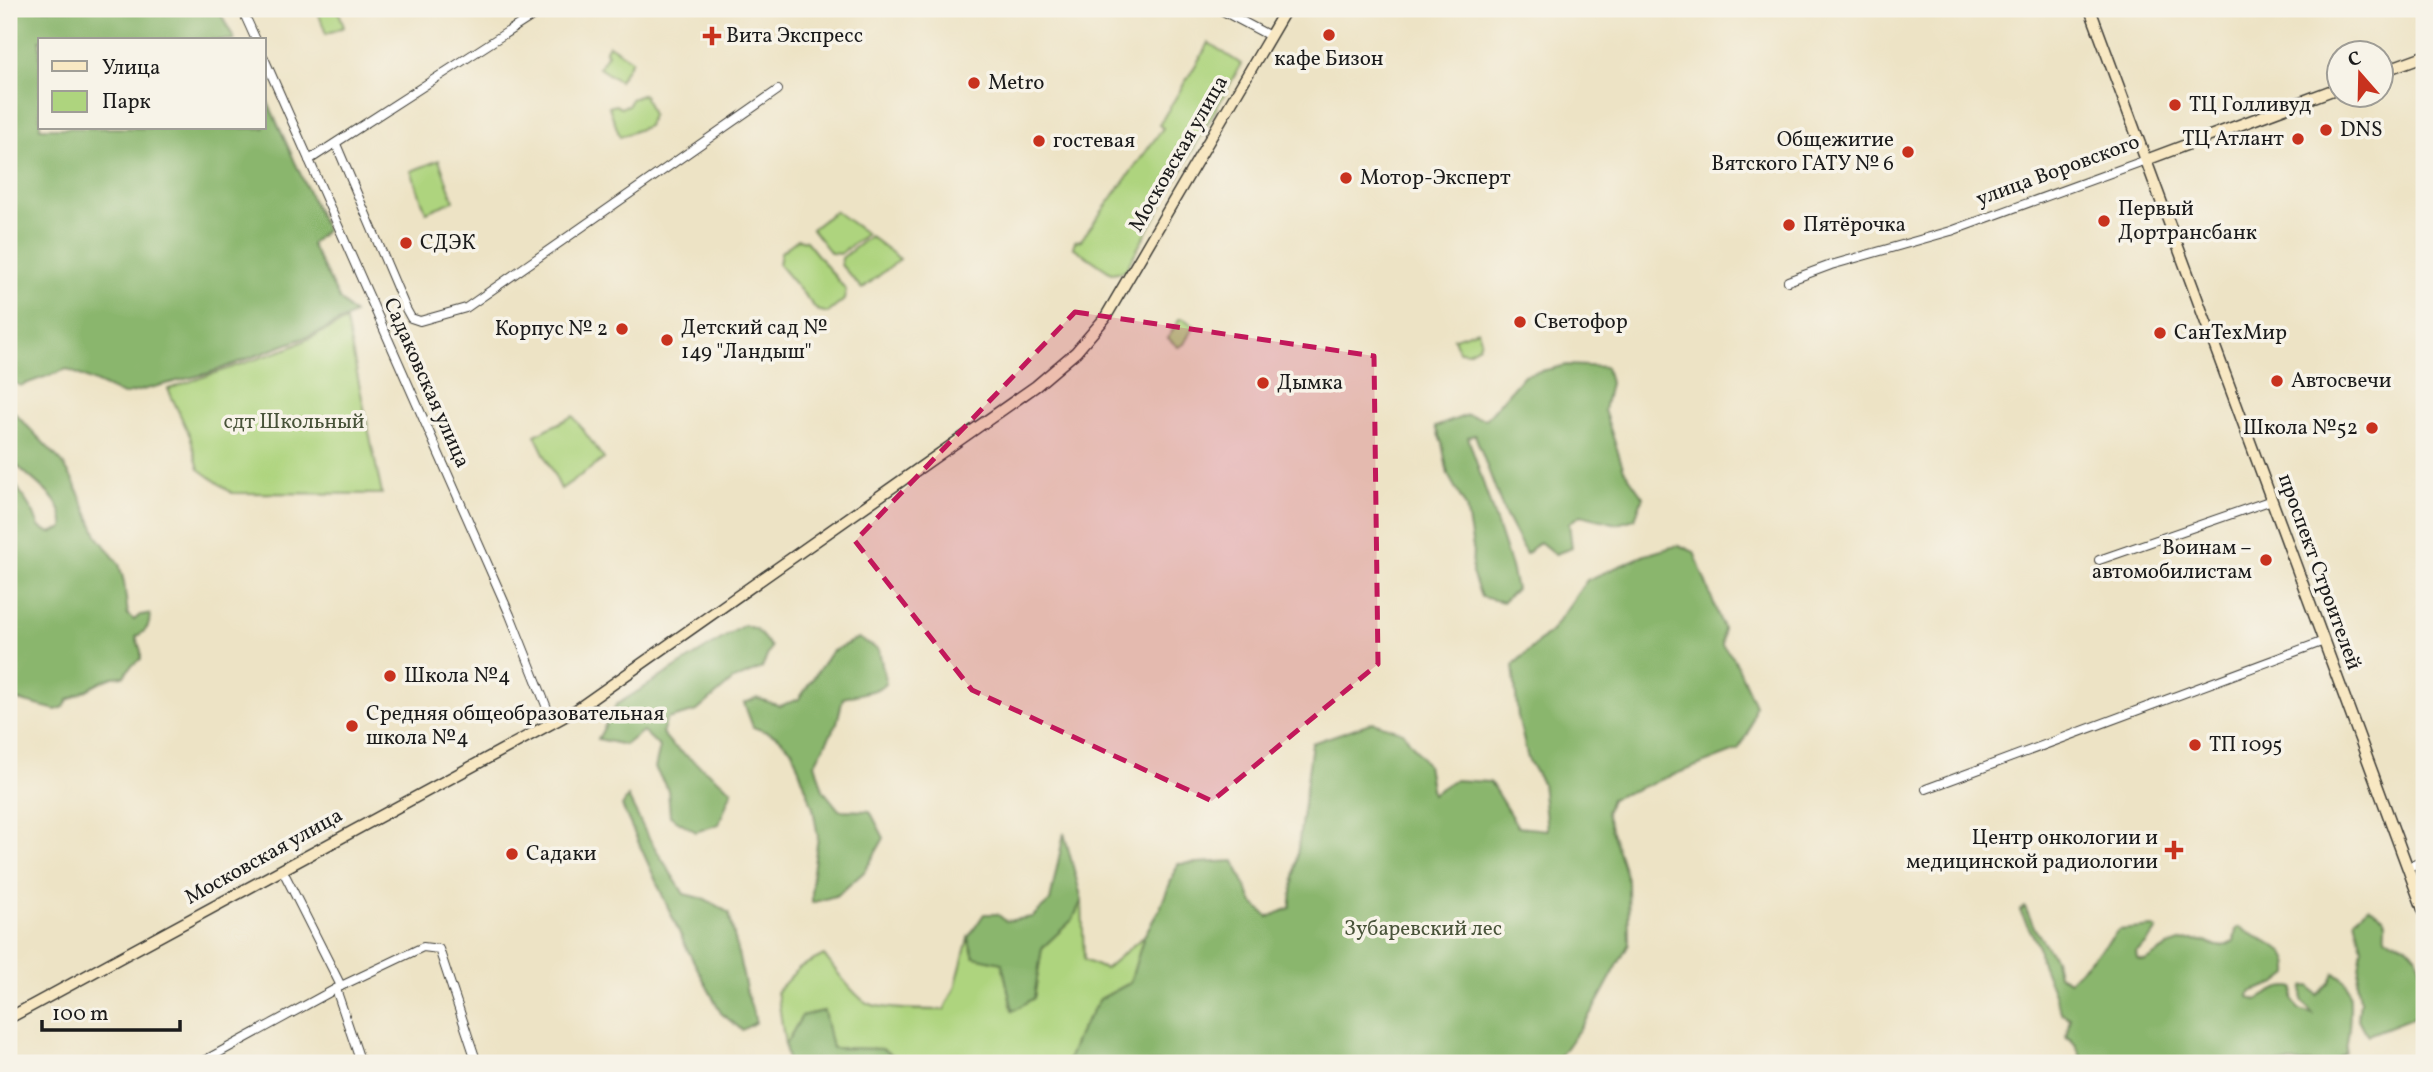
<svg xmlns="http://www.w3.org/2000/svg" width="2433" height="1072" viewBox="0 0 2433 1072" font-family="Vollkorn,serif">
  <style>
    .green { fill: #aed47e; stroke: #65784d; stroke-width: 2 }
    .forest { fill: #8ab66d; stroke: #536944; stroke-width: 2 }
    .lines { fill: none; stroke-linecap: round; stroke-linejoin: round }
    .street-casing { stroke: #3b3a35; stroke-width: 10 }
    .secondary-casing { stroke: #3b3a35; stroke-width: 13 }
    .street { stroke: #fff; stroke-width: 8 }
    .secondary { stroke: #f8e8c3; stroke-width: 10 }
    .marked { fill: #c2185b; fill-opacity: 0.2; stroke: #c2185b; stroke-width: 5; stroke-dasharray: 14 9; stroke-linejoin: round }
    .poi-dot { fill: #c8321e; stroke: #f7f3e8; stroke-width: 2.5 }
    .labels { text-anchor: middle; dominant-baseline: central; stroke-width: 7; stroke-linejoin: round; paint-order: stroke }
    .poi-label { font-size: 21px; fill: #1c1c1c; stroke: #f7f3e8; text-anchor: start }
    .street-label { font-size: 21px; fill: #1c1c1c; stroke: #f7f3e8 }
    .park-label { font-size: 21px; fill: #485339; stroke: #f7f3e8 }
  </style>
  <rect width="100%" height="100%" fill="#f7f3e8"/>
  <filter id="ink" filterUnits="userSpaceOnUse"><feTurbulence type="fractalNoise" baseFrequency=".0143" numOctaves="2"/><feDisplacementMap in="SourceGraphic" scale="14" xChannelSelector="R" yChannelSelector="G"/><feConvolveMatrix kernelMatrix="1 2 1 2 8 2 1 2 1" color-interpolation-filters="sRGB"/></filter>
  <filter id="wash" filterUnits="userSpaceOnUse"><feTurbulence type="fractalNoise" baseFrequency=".00686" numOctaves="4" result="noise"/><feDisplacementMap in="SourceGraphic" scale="28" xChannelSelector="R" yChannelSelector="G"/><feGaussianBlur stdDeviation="1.57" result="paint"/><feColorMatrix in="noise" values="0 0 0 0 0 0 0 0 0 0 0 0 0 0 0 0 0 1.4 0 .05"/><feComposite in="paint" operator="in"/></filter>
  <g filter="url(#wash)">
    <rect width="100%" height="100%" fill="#ede3c5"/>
    <g class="green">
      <polygon points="317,9 338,9 344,27 326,34"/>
      <polygon points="1209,43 1241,64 1125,271 1111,273 1073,247 1075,241 1081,240 1163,128 1159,125"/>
      <polygon points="609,45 632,60 619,81 599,68 608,54 605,51"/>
      <polygon points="644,94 652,115 648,126 620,137 609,107 616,105 620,108 629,105 631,99"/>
      <polygon points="439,160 454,201 426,212 411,171"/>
      <polygon points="835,211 867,234 840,254 831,253 812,229"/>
      <polygon points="870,236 900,259 862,289 841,265 842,258"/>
      <polygon points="798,239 806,241 846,290 844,300 828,313 817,310 779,265 781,252"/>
      <polygon points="1179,319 1184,319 1194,326 1184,344 1178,347 1168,338"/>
      <polygon points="346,321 382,494 232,493 199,469 190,436 168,389 289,348"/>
      <polygon points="1478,330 1481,340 1479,346 1468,352 1459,351 1454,338"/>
      <polygon points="573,416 604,459 561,489 535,435"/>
      <path d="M1082 900 1084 960 1105 969 1144 936 1130 983 1100 999 1079 1033 1067 1063H906L882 1049 832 1048 823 1011 802 1016 785 1045 777 991 800 967 824 955C833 967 854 996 867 1003 881 1010 928 1010 944 1010L955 988 968 938 974 957 1002 963 1012 1010 1034 998 1042 948 1073 919Z"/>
    </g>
    <g class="forest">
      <polygon points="9,9 218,9 235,40 40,40 40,128 264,128 264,94 326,230 311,244 340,300 354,314 320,332 209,373 123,395 67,369 20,386 9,379"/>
      <polygon points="1567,365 1606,367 1610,383 1604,410 1624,470 1643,497 1635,519 1617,524 1581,515 1569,523 1572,548 1555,554 1540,542 1526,554 1505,514 1475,435 1468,437 1511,567 1516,589 1503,602 1481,597 1472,573 1473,548 1466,507 1448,475 1442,443 1435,427 1467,415 1486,419 1524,375"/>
      <path d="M9 407 62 462 73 480 98 537 119 564 124 582 128 615 134 620 140 615 150 614C150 627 146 631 136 637L141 651V659L132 665 124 676 113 677 103 681 68 700 64 707 56 710 9 698V474L34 514 39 527 50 533 63 528C66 496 26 479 9 457Z"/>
      <polygon points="1679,545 1694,552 1723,628 1722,645 1734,658 1755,705 1749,732 1738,750 1611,799 1606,813 1628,882 1629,944 1593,1010 1555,1063 1067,1063 1079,1033 1100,999 1130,983 1144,936 1160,908 1178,864 1234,861 1253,903 1268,917 1290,908 1312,743 1373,722 1403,732 1427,765 1432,794 1454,780 1490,782 1518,827 1547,830 1542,783 1528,759 1518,717 1513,665 1551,631 1587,580 1645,555"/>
      <polygon points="744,625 756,629 771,647 762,668 733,680 697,711 667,719 662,733 672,745 732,790 719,824 696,832 670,816 668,790 655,768 660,747 643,731 625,745 598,739 616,705"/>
      <polygon points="858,638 879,650 886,684 875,690 843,698 837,723 815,763 823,790 839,810 870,811 884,838 865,871 838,895 812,903 812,878 818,837 813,808 792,750 777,736 753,727 744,703 757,698 780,706 799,699 831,652"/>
      <polygon points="628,797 647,835 684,894 705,899 729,913 747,993 756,1022 742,1030 721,1013 685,945 622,806"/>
      <polygon points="1064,833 1082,900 1073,919 1042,948 1034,998 1013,1011 1002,963 974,957 968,938 984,914 997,914 1006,921 1032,917 1050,901"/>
      <path d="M2025 907 2035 929 2055 959 2058 975 2069 981C2085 963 2104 949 2118 930L2154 927 2157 930 2146 944 2136 952 2137 959 2145 961C2160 952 2173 941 2191 940 2213 939 2215 954 2234 941L2236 929 2240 927C2260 944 2291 940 2289 974L2277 983 2250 992 2249 997 2257 1000C2268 994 2281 984 2294 988L2293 999 2299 1010 2313 1014 2302 1000 2303 987 2310 986 2317 995 2330 982 2334 973C2340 976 2345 978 2347 984 2353 998 2349 1037 2345 1053L2332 1063H2113L2109 1059 2101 1063H2084C2078 1054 2078 1042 2066 1037L2070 1018 2062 1014 2040 959 2038 945 2020 911Z"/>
      <path d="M2369 907C2377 913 2388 916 2386 927 2386 930 2385 934 2386 937 2393 941 2401 941 2407 946 2427 960 2424 991 2424 1013L2368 1035 2363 1029 2358 1019 2360 1000 2357 982 2362 948 2355 919Z"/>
      <polygon points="824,1011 832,1048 882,1049 906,1063 788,1063 785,1045 802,1016"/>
    </g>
  </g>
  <g filter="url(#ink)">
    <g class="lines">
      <g class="street-casing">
        <g id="street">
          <polyline points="242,9 256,40"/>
          <polyline points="1219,9 1270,36"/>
          <polyline points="264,58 510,615 553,723"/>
          <polyline points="336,144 406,309 411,318 420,321 466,308 778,90"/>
          <polyline points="309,160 543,9"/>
          <polyline points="1788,281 1831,265 1951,231 2146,160"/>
          <polyline points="2099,560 2272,500"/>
          <polyline points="1926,789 2324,641"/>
          <polyline points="2408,867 2424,861"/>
          <polyline points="282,869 341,986"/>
          <polyline points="336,989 361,1063"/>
          <polyline points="200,1063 341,986 423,947 439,949 477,1063"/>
        </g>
      </g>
      <g class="secondary-casing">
        <g id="secondary">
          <polyline points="2090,9 2424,912"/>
          <polyline points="2380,72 2424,56"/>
          <polyline points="2146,160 2338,88"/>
          <polyline points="9,1018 576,710 1036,386 1076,352 1105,318 1286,9"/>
        </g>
      </g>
      <use href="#street" class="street"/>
      <use href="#secondary" class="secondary"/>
    </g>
  </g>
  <path class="marked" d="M1075 312 1374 356 1378 664 1212 801 972 690 855 541Z"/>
  <g class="poi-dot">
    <circle cx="1329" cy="35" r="7"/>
    <path d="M708.5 25.5h7v7h7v7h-7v7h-7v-7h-7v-7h7z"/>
    <circle cx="974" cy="83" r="7"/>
    <circle cx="2175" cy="105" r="7"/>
    <circle cx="2326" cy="130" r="7"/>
    <circle cx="2298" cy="139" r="7"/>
    <circle cx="1039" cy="141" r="7"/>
    <circle cx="1908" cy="152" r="7"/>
    <circle cx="1346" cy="178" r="7"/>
    <circle cx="2104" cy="221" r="7"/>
    <circle cx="1789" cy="225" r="7"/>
    <circle cx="406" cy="243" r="7"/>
    <circle cx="1520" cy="322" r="7"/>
    <circle cx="622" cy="329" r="7"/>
    <circle cx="2160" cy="333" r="7"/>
    <circle cx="667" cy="340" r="7"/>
    <circle cx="2277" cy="381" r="7"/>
    <circle cx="1263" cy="383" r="7"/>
    <circle cx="2372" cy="428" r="7"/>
    <circle cx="2266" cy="560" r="7"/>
    <circle cx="390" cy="676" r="7"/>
    <circle cx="352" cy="726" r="7"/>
    <circle cx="2195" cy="745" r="7"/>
    <path d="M2170.5 839.5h7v7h7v7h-7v7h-7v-7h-7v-7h7z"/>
    <circle cx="512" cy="854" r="7"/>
  </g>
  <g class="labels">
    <g class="poi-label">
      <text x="726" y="36">Вита Экспресс</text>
      <text x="1329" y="59" text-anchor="middle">кафе Бизон</text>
      <text x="988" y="83">Metro</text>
      <text x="2189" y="105">ТЦ Голливуд</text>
      <text x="2340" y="130">DNS</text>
      <text x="2284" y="139" text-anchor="end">ТЦ Атлант</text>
      <text x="1894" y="140" text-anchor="end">Общежитие<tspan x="1894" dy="24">Вятского ГАТУ № 6</tspan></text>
      <text x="1053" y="141">гостевая</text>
      <text x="1360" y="178">Мотор-Эксперт</text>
      <text x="2118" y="209">Первый<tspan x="2118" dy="24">Дортрансбанк</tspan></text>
      <text x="1803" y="225">Пятёрочка</text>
      <text x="420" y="243">СДЭК</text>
      <text x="1534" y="322">Светофор</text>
      <text x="681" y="328">Детский сад №<tspan x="681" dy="24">149 "Ландыш"</tspan></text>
      <text x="608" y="329" text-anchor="end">Корпус № 2</text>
      <text x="2174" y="333">СанТехМир</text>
      <text x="2291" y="381">Автосвечи</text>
      <text x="1277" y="383">Дымка</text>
      <text x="2358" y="428" text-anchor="end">Школа №52</text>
      <text x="2252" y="548" text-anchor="end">Воинам –<tspan x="2252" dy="24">автомобилистам</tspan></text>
      <text x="404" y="676">Школа №4</text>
      <text x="366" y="714">Средняя общеобразовательная<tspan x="366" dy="24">школа №4</tspan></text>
      <text x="2209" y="745">ТП 1095</text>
      <text x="2158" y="838" text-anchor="end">Центр онкологии и<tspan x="2158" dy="24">медицинской радиологии</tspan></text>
      <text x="526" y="854">Садаки</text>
    </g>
    <g class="street-label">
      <text transform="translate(1179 154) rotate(-60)">Московская улица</text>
      <text transform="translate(2058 171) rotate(-20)">улица Воровского</text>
      <text transform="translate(426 383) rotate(66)">Садаковская улица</text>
      <text transform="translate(2319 572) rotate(70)">проспект Строителей</text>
      <text transform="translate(264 857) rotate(-29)">Московская улица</text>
    </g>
    <g class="park-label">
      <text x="294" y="422">сдт Школьный</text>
      <text x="1423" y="929">Зубаревский лес</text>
    </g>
  </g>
  <rect width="2433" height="1072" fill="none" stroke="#f7f3e8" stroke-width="35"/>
  <rect x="38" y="38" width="228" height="91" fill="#f7f3e8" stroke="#9f9d96" stroke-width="2"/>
  <rect x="52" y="61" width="35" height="10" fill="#f8e8c3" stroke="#9f9d96" stroke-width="2"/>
  <text x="102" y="74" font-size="21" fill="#1c1c1c">Улица</text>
  <rect x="52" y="91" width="35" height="21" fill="#aed47e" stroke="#9f9d96" stroke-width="2"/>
  <text x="102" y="108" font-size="21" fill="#1c1c1c">Парк</text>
  <g transform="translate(2360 74) rotate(340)"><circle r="33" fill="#f7f3e8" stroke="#9f9d96" stroke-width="2"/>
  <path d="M0-5L12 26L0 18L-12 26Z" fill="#c8321e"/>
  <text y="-10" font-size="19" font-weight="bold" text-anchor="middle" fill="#1c1c1c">С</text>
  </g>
  <path d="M42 1020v10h138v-10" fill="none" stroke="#1c1c1c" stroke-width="3.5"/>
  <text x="52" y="1020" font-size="21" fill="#1c1c1c" stroke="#f7f3e8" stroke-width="5" paint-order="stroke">100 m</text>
</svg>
